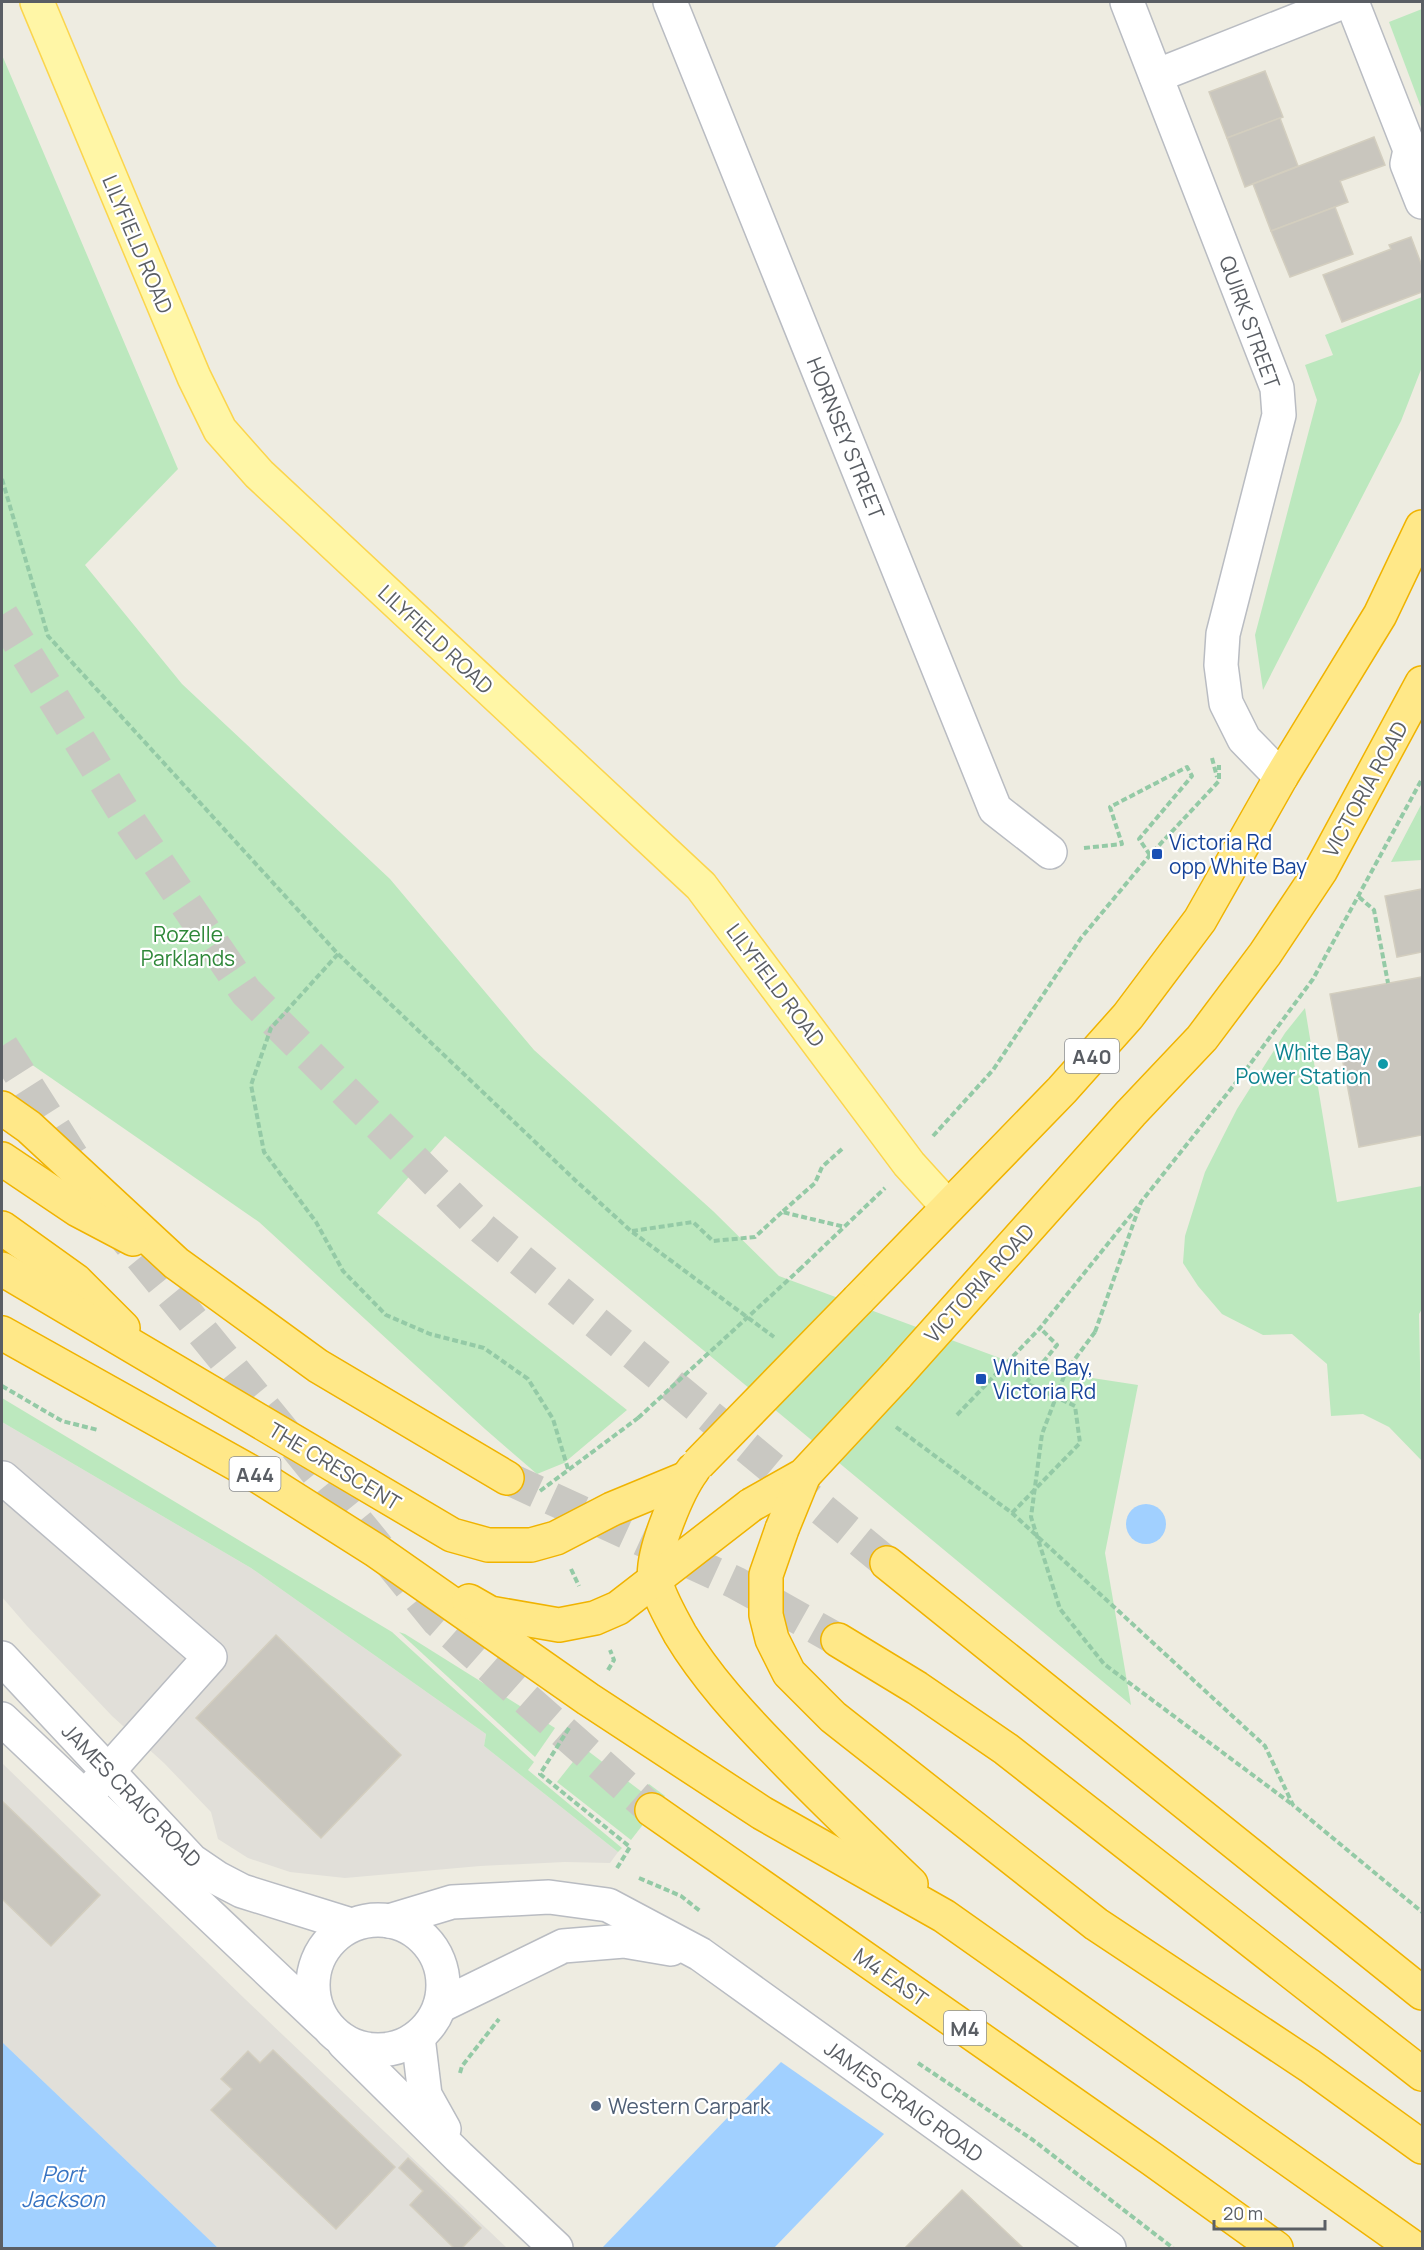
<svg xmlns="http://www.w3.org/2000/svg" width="1424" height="2250" viewBox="0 0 1424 2250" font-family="Manrope,sans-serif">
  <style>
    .industrial { fill: #e1dfd9 }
    .green { fill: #bce8be }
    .water { fill: #a1d0ff }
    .building { fill: #c9c6be; stroke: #d3cebf; stroke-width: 1.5 }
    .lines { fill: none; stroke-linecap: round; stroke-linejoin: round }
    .highway-tunnel { stroke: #c9c8c2; stroke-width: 33; stroke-dasharray: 33 16; stroke-linecap: butt }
    .minor-casing { stroke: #b9bcc2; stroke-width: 36 }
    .major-casing { stroke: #fbd54d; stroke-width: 36 }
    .highway-casing { stroke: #f0b300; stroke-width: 36 }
    .path { stroke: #94caa6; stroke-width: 4; stroke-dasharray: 6 3; stroke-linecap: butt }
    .minor { stroke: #fff; stroke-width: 33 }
    .major { stroke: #fff6a6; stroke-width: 33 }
    .highway { stroke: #ffe888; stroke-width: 33 }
    .highway-bridge-casing { stroke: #f0b300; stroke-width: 36; stroke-linecap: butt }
    .path-bridge { stroke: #94caa6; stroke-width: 4; stroke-dasharray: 6 3; stroke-linecap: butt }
    .highway-bridge { stroke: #ffe888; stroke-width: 33 }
    .transit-dot { fill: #1a4fb4; stroke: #fff; stroke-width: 2 }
    .culture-dot { fill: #0f9aa8; stroke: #fff; stroke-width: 2 }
    .service-dot { fill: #5c6f8a; stroke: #fff; stroke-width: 2 }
    .labels { text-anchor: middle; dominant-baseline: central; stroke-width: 4.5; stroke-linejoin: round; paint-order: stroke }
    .shield { fill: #fff; stroke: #8c8e92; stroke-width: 1.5 }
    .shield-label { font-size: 20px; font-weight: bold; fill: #5a5e64 }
    .street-label { font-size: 21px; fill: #5a5e64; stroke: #fff }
    .transit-label { font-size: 21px; fill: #164399; stroke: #fff; text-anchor: start }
    .park-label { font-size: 21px; fill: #2e8738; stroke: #fff }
    .culture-label { font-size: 21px; fill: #0d838f; stroke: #fff; text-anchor: end }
    .service-label { font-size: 21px; fill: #4e5e75; stroke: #fff; text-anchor: start }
    .water-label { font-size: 22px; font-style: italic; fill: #3874c2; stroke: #fff }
  </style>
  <rect width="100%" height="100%" fill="#eeece1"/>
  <g class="industrial">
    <polygon points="2,1422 251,1568 486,1734 484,1746 618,1852 610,1863 565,1862 480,1866 345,1878 290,1872 248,1858 218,1839 211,1812 164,1763 112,1716 27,1626 2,1597"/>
    <polygon points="2,1763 245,1999 507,2248 218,2248 2,2042"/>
  </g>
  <g class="green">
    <polygon points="1422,9 1422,110 1389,22"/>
    <polygon points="2,55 178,469 85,565 182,684 390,879 534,1050 713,1211 779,1276 1027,1368 1138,1385 1105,1553 1131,1705 445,1136 377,1213 627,1410 564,1463 537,1474 485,1429 259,1222 2,1044"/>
    <polygon points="1422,297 1422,367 1401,421 1263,690 1255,635 1317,400 1305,365 1333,355 1325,335"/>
    <polygon points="1422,803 1422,860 1390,862 1391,862"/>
    <polygon points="1305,1008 1337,1202 1422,1186 1422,1309 1419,1314 1422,1461 1389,1427 1363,1414 1331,1416 1327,1364 1292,1334 1263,1335 1222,1314 1198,1286 1183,1263 1185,1236 1205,1172 1237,1109 1285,1033"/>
    <polygon points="2,1398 392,1632 534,1762 528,1770 622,1848 618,1852 484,1746 486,1734 251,1568 2,1422"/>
    <polygon points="399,1632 405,1634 555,1728 535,1757"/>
    <polygon points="584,1748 642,1792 649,1784 665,1796 631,1840 557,1782"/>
  </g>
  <g class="water">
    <circle cx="1146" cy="1524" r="20"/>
    <polygon points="2,2042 218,2248 2,2248"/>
    <polygon points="781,2062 884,2134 774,2248 602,2248"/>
  </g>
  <g class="building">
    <polygon points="1265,71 1283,117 1227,138 1209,92"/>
    <polygon points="1280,118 1298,166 1245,187 1227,138"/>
    <polygon points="1374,137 1385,165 1340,181 1348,202 1271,231 1253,184"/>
    <polygon points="1335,207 1353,254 1290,277 1271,231"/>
    <polygon points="1411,237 1422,266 1422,292 1342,322 1323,275 1391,249 1389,245"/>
    <polygon points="1422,889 1422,952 1397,957 1385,896"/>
    <polygon points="1422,977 1422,1135 1359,1147 1330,994"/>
    <polygon points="276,1635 401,1755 321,1838 196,1718"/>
    <polygon points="2,1801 100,1895 51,1946 2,1899"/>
    <polygon points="273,2050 395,2167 336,2229 211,2110 232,2089 221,2079 248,2051 260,2063"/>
    <polygon points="408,2158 481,2228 462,2248 454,2248 410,2205 423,2191 399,2168"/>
    <polygon points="962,2190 1023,2248 905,2248"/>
  </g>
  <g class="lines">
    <g class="highway-tunnel">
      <polyline points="2,615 130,822 246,992 483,1229 887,1563"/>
      <polyline points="2,1046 77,1164"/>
      <polyline points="111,1218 119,1230 438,1621 652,1810"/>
      <polyline points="507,1478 736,1583 838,1640"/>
    </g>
    <g class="minor-casing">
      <g id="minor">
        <polyline points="670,2 995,809 1050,852"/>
        <polyline points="1127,2 1277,388 1279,415 1223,634 1221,665 1226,703 1244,739 1281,777"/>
        <polyline points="1352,2 1410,150 1407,164 1422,202"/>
        <polyline points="1156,76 1343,2"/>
        <polyline points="3,1478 210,1657 85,1797"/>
        <polyline points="2,1658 192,1861 217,1878 242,1891 351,1925"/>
        <polyline points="2,1719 325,2024"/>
        <circle cx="378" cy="1985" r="65"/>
        <polyline points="389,1921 452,1902 549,1897 608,1905 700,1954 1109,2248"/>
        <polyline points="440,2006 563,1946 624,1941 671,1949"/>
        <polyline points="418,2037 425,2095 444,2129"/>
        <polyline points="344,2043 459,2157 556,2248"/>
      </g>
    </g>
    <g class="major-casing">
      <polyline id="major" points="37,2 194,377 220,430 259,474 701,886 909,1164 948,1207"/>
    </g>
    <g class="highway-casing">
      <g id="highway">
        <polyline points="2,1108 29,1127 176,1263 318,1366 507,1478"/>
        <polyline points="2,1159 78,1210 133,1239"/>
        <polyline points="2,1228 76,1281 123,1328"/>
        <polyline points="2,1269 452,1535 488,1545 531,1545 556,1538 612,1509 687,1478"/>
        <polyline points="858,1300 1062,1090 1128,1016 1200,920 1281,777 1380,615 1422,527"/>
        <polyline points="2,1333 258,1476 375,1550 588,1699 762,1813 944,1916 1414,2248"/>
        <polyline points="896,1376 1131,1113 1202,1038 1265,954 1321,870 1422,683"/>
        <path d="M693 1470C678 1490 650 1556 655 1580 660 1599 671 1617 680 1634 706 1677 740 1714 775 1750 819 1796 865 1840 911 1884"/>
        <polyline points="782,1529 766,1575 766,1615 772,1639 789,1673 833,1717 1096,1924 1310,2066 1422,2147"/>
        <polyline points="887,1563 1422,1993"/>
        <polyline points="469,1601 490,1613 559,1625 595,1618 618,1608 751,1505"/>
        <polyline points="838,1640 917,1688 1006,1749 1422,2074"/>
        <polyline points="652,1810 1152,2159 1276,2248"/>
      </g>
    </g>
    <g class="path">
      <polyline points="2,479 48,636 338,954 575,1180 631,1231 774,1337"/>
      <polyline points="1212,758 1217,777"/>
      <polyline points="1084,848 1122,844 1110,807 1187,767 1192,776 1139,839 1150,855"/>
      <polyline points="1359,897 1374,910 1388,983"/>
      <polyline points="338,954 271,1028 251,1085 264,1152 316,1222 343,1271 386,1315 430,1334 484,1348 528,1379 553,1419 568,1469"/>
      <polyline points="933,1136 993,1070 1081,938 1150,855 1219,781 1219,765"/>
      <polyline points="842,1149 822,1167 815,1183 782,1212 845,1227"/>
      <polyline points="632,1231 693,1222 713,1241 755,1237 782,1212"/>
      <polyline points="799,1270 885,1188"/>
      <polyline points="1095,1332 1141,1202 1242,1075 1313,979 1422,779"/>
      <polyline points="2,1386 62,1421 98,1430"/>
      <polyline points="957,1415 1040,1328 1139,1205"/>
      <polyline points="896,1427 1012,1513 1265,1746 1293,1805 1422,1912"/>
      <polyline points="540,1491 638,1418"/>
      <polyline points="1012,1513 1080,1443 1075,1406 1026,1383 1057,1345 1040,1328"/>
      <polyline points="571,1569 579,1586"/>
      <polyline points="608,1670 614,1660 610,1650"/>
      <polyline points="569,1728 540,1774 630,1847 617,1868"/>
      <polyline points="639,1878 681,1896 700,1911"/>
      <polyline points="918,2063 1033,2140 1173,2248"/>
      <polyline points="460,2073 462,2066 499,2019"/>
    </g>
    <use href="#minor" class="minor"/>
    <use href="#major" class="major"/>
    <use href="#highway" class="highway"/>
    <g class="highway-bridge-casing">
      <g id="highway-bridge">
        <polyline points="698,1464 858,1300"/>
        <polyline points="751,1505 804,1475 896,1376"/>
        <polyline points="782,1529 804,1475"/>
      </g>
    </g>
    <g class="path-bridge">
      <polyline points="1095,1332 1066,1371 1042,1434 1031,1517 1060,1609 1104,1664 1293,1805"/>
      <polyline points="638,1418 799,1270"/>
    </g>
    <use href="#highway-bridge" class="highway-bridge"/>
  </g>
  <g class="transit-dot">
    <rect x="1151" y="848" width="12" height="12" rx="3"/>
    <rect x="975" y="1373" width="12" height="12" rx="3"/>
  </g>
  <circle class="culture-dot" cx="1383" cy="1064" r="6"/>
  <circle class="service-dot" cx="596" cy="2106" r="6"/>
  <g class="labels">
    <g class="shield">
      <rect x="1065" y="1039" width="54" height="34" rx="4.5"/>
      <rect x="229.5" y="1457" width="51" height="34" rx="4.5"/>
      <rect x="944" y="2011" width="42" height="34" rx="4.5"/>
    </g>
    <g class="shield-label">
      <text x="1092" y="1056">A40</text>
      <text x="255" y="1474">A44</text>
      <text x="965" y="2028">M4</text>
    </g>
    <g class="street-label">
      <text transform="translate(138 244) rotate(67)">LILYFIELD ROAD</text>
      <text transform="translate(1250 322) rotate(70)">QUIRK STREET</text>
      <text transform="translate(846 438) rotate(68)">HORNSEY STREET</text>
      <text transform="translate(436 639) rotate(43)">LILYFIELD ROAD</text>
      <text transform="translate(1365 789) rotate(-61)">VICTORIA ROAD</text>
      <text transform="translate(776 985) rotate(53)">LILYFIELD ROAD</text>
      <text transform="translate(979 1283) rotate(-48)">VICTORIA ROAD</text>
      <text transform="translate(335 1466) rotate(31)">THE CRESCENT</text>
      <text transform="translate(132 1795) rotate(46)">JAMES CRAIG ROAD</text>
      <text transform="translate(891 1977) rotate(35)">M4 EAST</text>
      <text transform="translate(904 2101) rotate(36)">JAMES CRAIG ROAD</text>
    </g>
    <g class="transit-label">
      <text x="1169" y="842">Victoria Rd<tspan x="1169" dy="24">opp White Bay</tspan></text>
      <text x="993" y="1367">White Bay,<tspan x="993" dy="24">Victoria Rd</tspan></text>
    </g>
    <g class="park-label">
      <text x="188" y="934">Rozelle<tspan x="188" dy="24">Parklands</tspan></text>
    </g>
    <g class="culture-label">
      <text x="1371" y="1052">White Bay<tspan x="1371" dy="24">Power Station</tspan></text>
    </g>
    <g class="service-label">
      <text x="608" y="2106">Western Carpark</text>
    </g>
    <g class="water-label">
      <text x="63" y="2174">Port<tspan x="63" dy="25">Jackson</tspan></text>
    </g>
  </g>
  <rect width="1424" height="2250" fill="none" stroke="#5a5e64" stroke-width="6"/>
  <path d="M1214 2220v9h111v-9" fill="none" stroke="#5a5e64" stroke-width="3"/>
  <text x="1223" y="2220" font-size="18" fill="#5a5e64" stroke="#ffffff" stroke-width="4.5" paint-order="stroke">20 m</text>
</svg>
